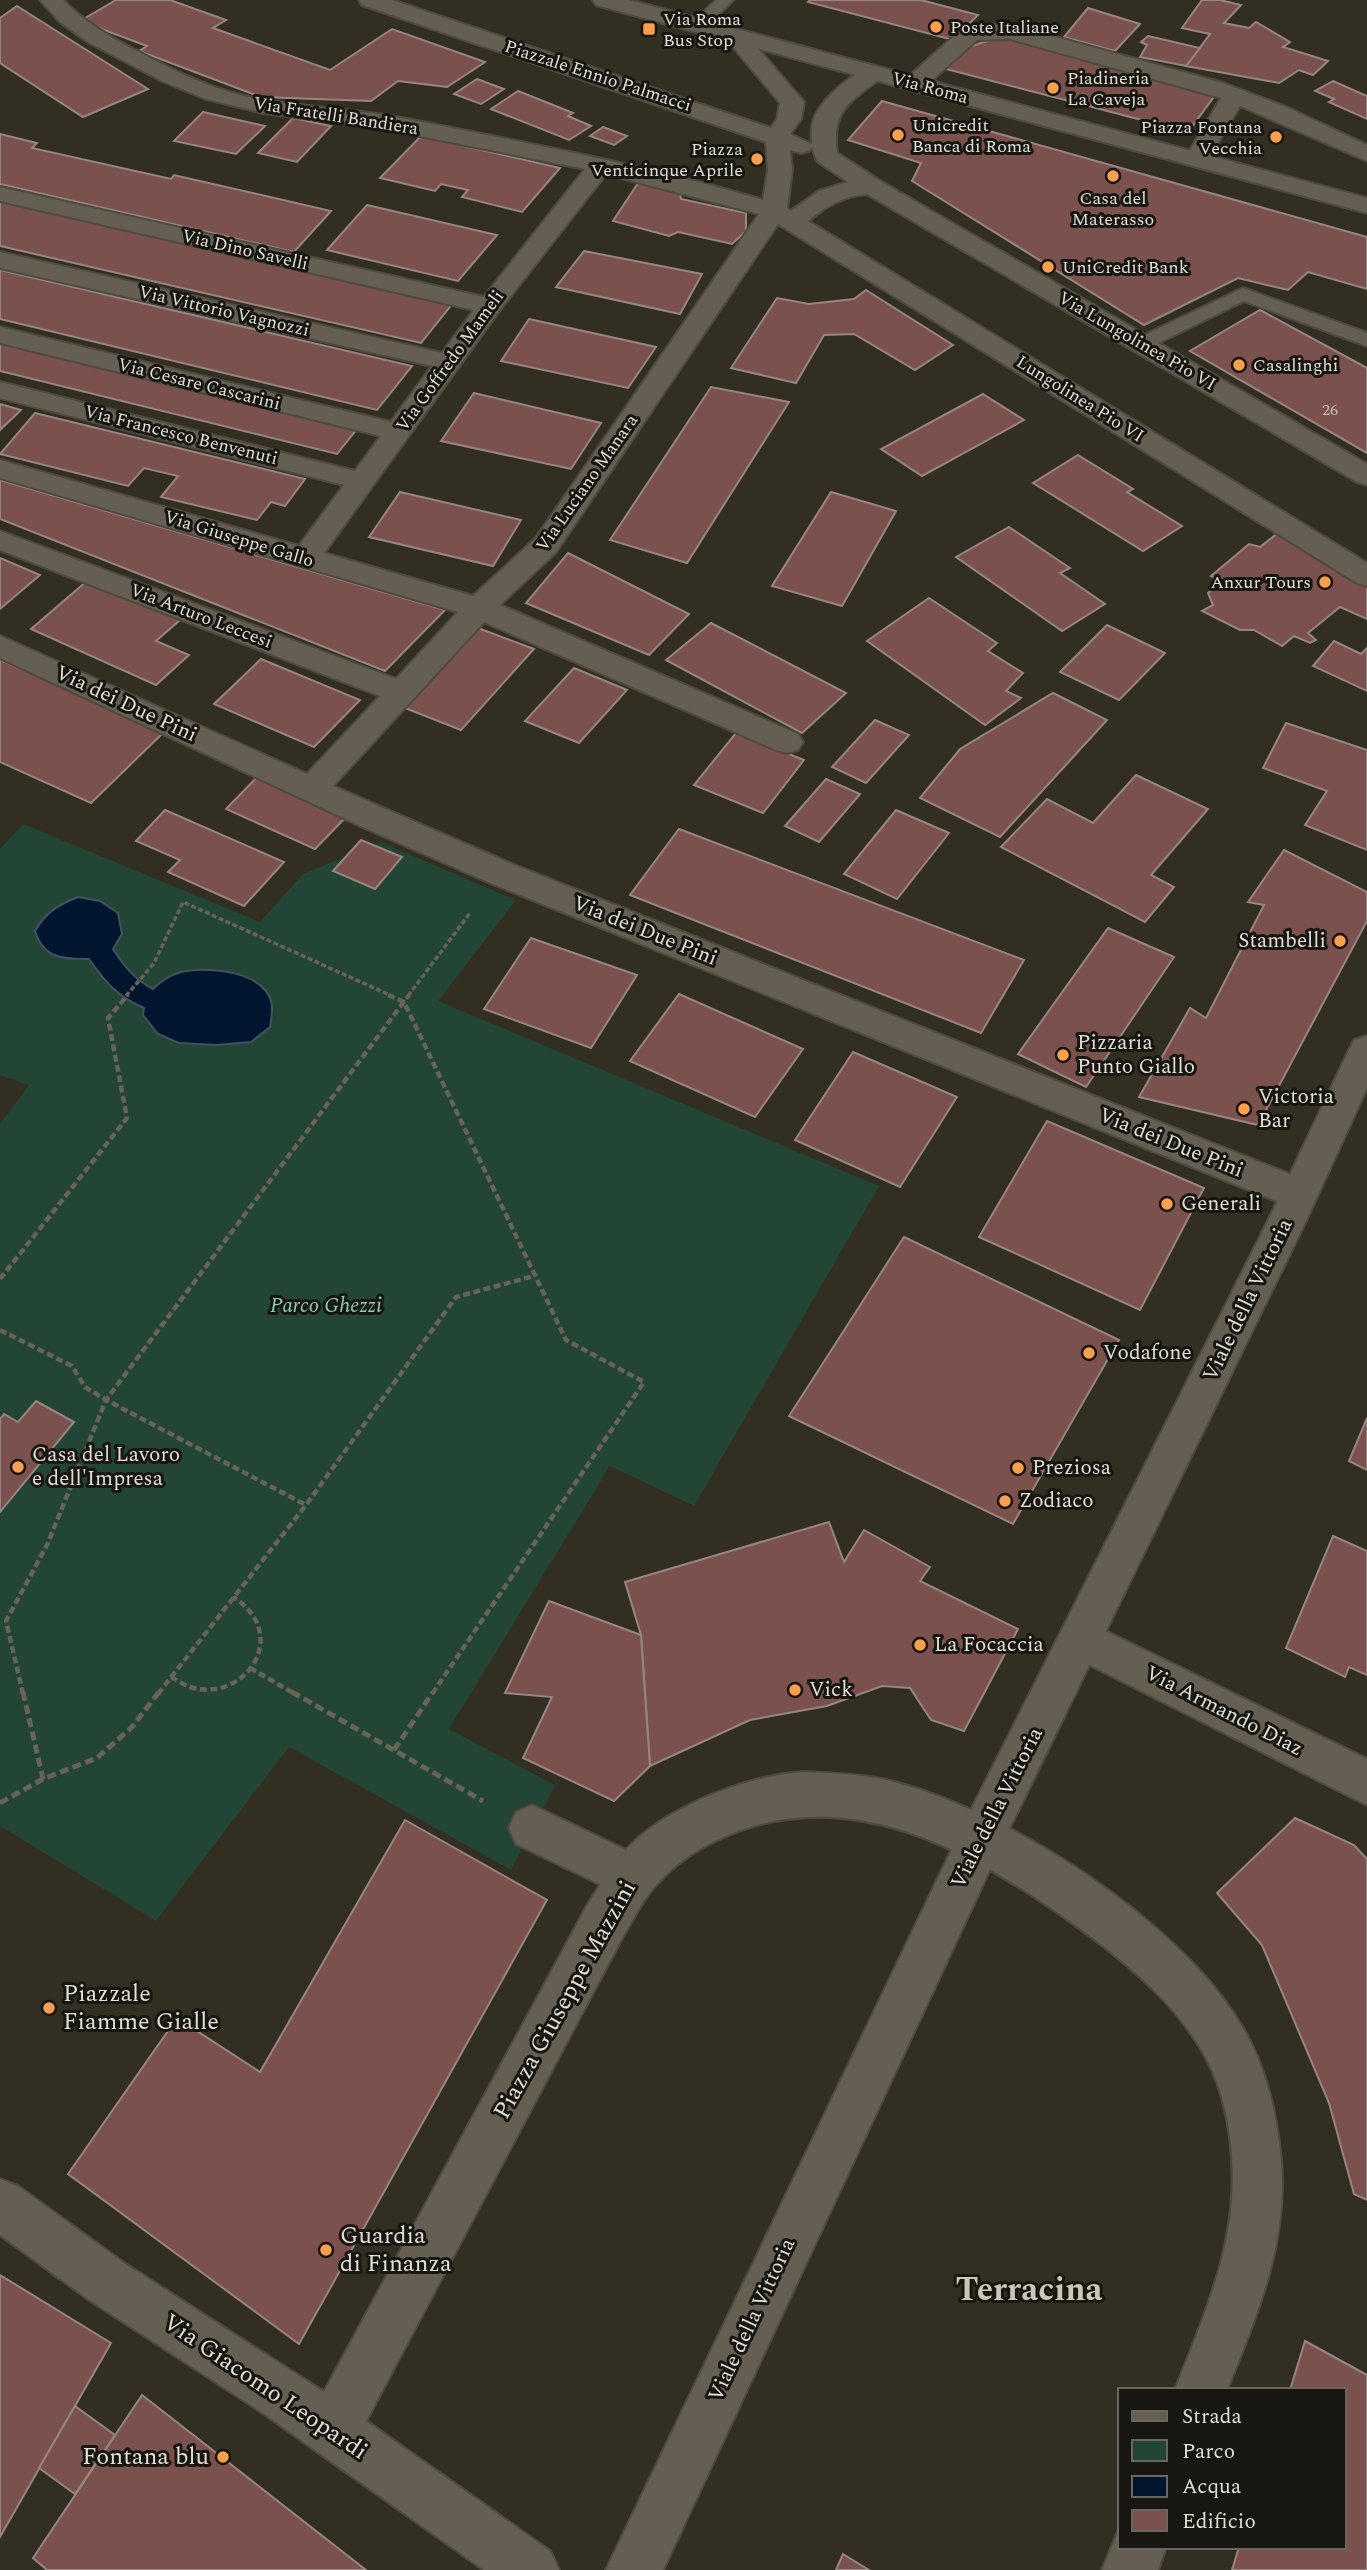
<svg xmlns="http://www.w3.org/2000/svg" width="1367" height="2570" viewBox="0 0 1367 2570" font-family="Spectral,serif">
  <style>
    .green { fill: #224535 }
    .water { fill: #01152e; stroke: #445160; stroke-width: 2 }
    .building { fill: #7b514d; stroke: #978583; stroke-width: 2 }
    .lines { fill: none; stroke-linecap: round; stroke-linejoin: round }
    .service-casing { stroke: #4e4a40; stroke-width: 4 }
    .pedestrian-casing { stroke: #4e4a40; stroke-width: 4 }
    .minor-casing { stroke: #4e4a40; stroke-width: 4 }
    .tertiary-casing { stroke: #4e4a40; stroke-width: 4 }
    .secondary-casing { stroke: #4e4a40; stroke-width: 4 }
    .path-far2 { stroke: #676358; stroke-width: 3.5; stroke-dasharray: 5 2.5; stroke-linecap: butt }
    .path-far1 { stroke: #676358; stroke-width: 4.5; stroke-dasharray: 7 3.5; stroke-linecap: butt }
    .path { stroke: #676358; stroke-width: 5; stroke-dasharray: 9 4.5; stroke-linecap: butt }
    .service { fill: #645f52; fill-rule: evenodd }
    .pedestrian { fill: #645f52; fill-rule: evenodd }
    .minor { fill: #645f52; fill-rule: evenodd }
    .tertiary { fill: #645f52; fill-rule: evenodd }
    .secondary { fill: #645f52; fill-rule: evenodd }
    .poi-dot { fill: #fa9f4e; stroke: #181611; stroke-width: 2.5 }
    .labels { text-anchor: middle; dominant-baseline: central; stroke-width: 6; stroke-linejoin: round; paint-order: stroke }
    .far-number-label { font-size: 16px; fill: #c8bbb4 }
    .far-poi-label { font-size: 18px; fill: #e1ded6; stroke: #181611; text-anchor: start }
    .far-street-label { font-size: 18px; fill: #e1ded6; stroke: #181611 }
    .street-label { font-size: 21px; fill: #e1ded6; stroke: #181611 }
    .poi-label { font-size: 21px; fill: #e1ded6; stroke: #181611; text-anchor: start }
    .park-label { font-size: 21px; font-style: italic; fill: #8bd2b0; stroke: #181611 }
    .near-poi-label { font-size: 24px; fill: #e1ded6; stroke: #181611; text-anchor: start }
    .near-street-label { font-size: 24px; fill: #e1ded6; stroke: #181611 }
    .near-district-label { font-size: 33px; font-weight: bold; fill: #ccc6b7; stroke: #181611 }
  </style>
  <rect width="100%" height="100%" fill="#322e22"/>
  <polygon class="green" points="23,824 260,922 303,874 381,842 516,900 438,1001 879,1186 694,1506 610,1466 449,1729 555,1785 511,1870 289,1747 156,1921 0,1826 0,1124 29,1085 0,1075 0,849"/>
  <path class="water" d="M78 897 100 901 118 913 122 934 113 949C124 966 134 979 153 989 160 982 170 975 181 972 205 967 248 970 265 990 275 1001 272 1014 270 1027L251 1042 216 1045 179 1043 158 1034 143 1015 144 1008C118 997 105 982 89 959 63 959 44 959 35 931 46 912 58 905 78 897Z"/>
  <g class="building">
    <polygon points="116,0 170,0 226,20 213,28 330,70 392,29 485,62 447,87 398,81 371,101 261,97 139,51 147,46 80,21"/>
    <polygon points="810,0 921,0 978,15 953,40 808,2"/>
    <polygon points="1202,0 1220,0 1241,5 1224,23 1249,28 1256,22 1290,42 1283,47 1328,61 1313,75 1299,70 1279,83 1186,66 1210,34 1182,28"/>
    <polygon points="17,6 148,89 83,117 0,63 0,18"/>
    <polygon points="1088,8 1140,24 1115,51 1064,37"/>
    <polygon points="1148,36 1200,48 1186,66 1140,57 1147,45 1141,42"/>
    <polygon points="999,37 1216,94 1188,132 946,69 969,47"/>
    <polygon points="477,79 504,89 481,104 454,94"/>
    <polygon points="1333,81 1367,96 1367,119 1329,102 1334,99 1315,91"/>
    <polygon points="518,91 573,113 568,116 591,126 569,140 491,109"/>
    <polygon points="882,101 1367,237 1367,289 1308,272 1288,290 1238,278 1144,325 912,181 921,163 848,140"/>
    <polygon points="203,112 265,126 236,154 174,141"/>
    <polygon points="293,118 331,126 297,162 258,153"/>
    <polygon points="603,127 627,136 614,145 590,136"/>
    <polygon points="0,134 37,143 32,148 171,179 174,175 331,211 294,252 0,184"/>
    <polygon points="421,136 560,168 522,212 462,197 468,190 441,184 435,191 380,178"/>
    <polygon points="638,183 680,192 681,199 746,213 746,231 732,244 678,232 669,236 613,221"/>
    <polygon points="0,201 453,303 421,343 0,246"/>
    <polygon points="367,205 497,235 458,281 327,250"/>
    <polygon points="584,251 702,274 680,314 556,287"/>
    <polygon points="0,270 412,366 377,410 0,319"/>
    <polygon points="866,290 953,345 915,370 854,334 824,335 796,383 731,368 777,298 809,304 854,299"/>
    <polygon points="1260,310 1367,368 1367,453 1190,351"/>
    <polygon points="529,319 656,347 628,388 501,361"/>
    <polygon points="0,342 357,429 337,454 0,371"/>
    <polygon points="711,387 789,402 687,563 610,540"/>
    <polygon points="474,393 601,423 571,469 441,441"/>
    <polygon points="983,394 1024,420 922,476 881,449"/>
    <polygon points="0,404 21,410 0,430"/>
    <polygon points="35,413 305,479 285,506 271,502 257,520 161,497 178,476 144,468 128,486 0,454"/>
    <polygon points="1078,455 1133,489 1127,492 1182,526 1143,551 1033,483"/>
    <polygon points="0,480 445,610 385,671 0,519"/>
    <polygon points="400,492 521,520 493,566 369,537"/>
    <polygon points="831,492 896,511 842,606 772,586"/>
    <polygon points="1009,527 1070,568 1060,573 1105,604 1062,631 956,557"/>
    <polygon points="1279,532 1367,581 1367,619 1340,607 1308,633 1316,640 1310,643 1294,636 1282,646 1254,630 1240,630 1202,611 1213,605 1208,593 1221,581 1211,576 1249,544 1260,547"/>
    <polygon points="568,553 689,614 649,655 526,603"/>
    <polygon points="0,558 40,575 0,609"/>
    <polygon points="87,581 180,620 156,641 189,655 156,685 31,629"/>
    <polygon points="929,598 997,643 988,651 1023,673 1006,691 1021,698 985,725 867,641"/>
    <polygon points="711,623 846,693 802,733 666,660"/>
    <polygon points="1107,625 1165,653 1119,700 1060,672"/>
    <polygon points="478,628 534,649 461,730 405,708"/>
    <polygon points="1334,641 1361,654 1367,648 1367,691 1313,666"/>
    <polygon points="261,659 360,700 314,747 214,704"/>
    <polygon points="0,660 166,730 91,803 0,762"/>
    <polygon points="574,668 627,690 579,743 525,721"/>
    <polygon points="1053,693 1107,720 1000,837 920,798 960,749"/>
    <polygon points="875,720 909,735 866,783 832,767"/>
    <polygon points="1286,723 1367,750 1367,850 1305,825 1327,791 1263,768"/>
    <polygon points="736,733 804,760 763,813 694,785"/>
    <polygon points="260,774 349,814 315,849 226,809"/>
    <polygon points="1136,775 1208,809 1151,875 1174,887 1145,922 1001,847 1047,799 1093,823"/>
    <polygon points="826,779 860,794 819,842 785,826"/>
    <polygon points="165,810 284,862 244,906 168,872 180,860 136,841"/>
    <polygon points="896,810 949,833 897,899 844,874"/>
    <polygon points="679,829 1024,960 981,1033 630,895"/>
    <polygon points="361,840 402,857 375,889 333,871"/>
    <polygon points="1284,850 1367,892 1367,921 1258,1125 1139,1097 1190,1008 1206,1018 1264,905 1248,902"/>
    <polygon points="1108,928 1174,957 1086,1087 1018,1054"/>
    <polygon points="531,938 637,975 591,1048 484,1009"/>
    <polygon points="679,994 803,1049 755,1117 630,1061"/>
    <polygon points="853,1052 957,1097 900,1187 795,1140"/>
    <polygon points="1047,1121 1204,1188 1140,1310 979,1237"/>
    <polygon points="904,1237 1119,1340 1013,1524 789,1416"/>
    <polygon points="36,1401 74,1422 0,1512 0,1419 4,1414 18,1422"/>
    <polygon points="1367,1418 1367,1470 1349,1461"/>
    <polygon points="829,1522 844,1562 864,1530 930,1567 920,1581 1018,1629 964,1731 931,1720 910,1688 882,1686 827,1706 750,1720 650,1766 641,1635 625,1582"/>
    <polygon points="1333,1536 1367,1551 1367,1675 1349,1667 1345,1677 1286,1648"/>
    <polygon points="549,1601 641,1635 650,1766 614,1801 523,1758 552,1697 505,1693"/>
    <polygon points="1295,1818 1354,1845 1367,1859 1367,2200 1354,2194 1329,2103 1262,1945 1217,1893"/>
    <polygon points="405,1820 547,1900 299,2344 68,2174 177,2018 260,2072"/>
    <polygon points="0,2275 111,2343 0,2537"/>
    <polygon points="1305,2341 1367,2375 1367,2570 1232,2570 1239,2547 1344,2547 1344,2390 1290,2390"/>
    <polygon points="142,2395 201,2441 366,2570 47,2570 33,2558"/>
    <polygon points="75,2406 115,2435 75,2494 39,2468"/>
    <polygon points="843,2554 869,2570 836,2570"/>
  </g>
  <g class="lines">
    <g class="service-casing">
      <g id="service">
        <polygon points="716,0 733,0 704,29 692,29 690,26 692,23"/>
        <polygon points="1243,288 1367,333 1367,346 1244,301 1148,348 1134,348 1131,344 1134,340"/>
      </g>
    </g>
    <g class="pedestrian-casing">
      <polygon id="pedestrian" points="532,1805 649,1861 656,1877 649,1893 633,1900 516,1844 509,1828 516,1812"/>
    </g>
    <g class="minor-casing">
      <g id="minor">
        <path d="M40 0H63C84 22 110 37 137 51 171 69 206 87 244 96 298 108 353 108 407 119 526 143 647 165 763 200L768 170 766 142 362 5 359 0H392L771 128 777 119 780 103 724 36 727 31H743L804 102 801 119 790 134 812 144C811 135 811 125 815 116 824 97 860 63 881 68L884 73 881 78C850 102 831 110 837 153L880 181 1367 464V485L1357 482 867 194C843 196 826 206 808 221L1367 563V586L1357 583 778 224 556 552 500 605 798 734 803 742 798 750 787 753 776 750 484 622 333 786 512 864 1312 1183 1318 1194 1312 1205 1299 1209 1286 1205 488 882 367 829 0 658V636L307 774 380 696 0 550V531L396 679 458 612 0 478V460L299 546 344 485 0 398V382L355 471 381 436 0 343V327L391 422 432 366 0 268V252L442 353 474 310 0 201V187L484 297 585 169 374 127 263 113 206 99 162 81 88 42 60 22ZM812 147 817 161 848 182 819 191 791 211 787 208 792 170 790 150 801 153 809 151ZM606 174 759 214 536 538 473 596 324 553 499 311Z"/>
        <polygon points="988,24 1019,27 1223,83 1286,107 1367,145 1367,161 1240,106 1205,164 1197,166 1189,164 1185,159 1221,98 1010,39 977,40 922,89 906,89 902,84 906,79 961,30"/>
        <polygon points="1081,1619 1367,1759 1367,1805 1066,1653 1059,1639 1066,1625"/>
        <path d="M803 1772C830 1773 856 1774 882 1779 1002 1806 1178 1919 1241 2025 1266 2066 1277 2114 1281 2161 1288 2244 1257 2314 1227 2390H1175C1214 2291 1251 2211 1223 2101 1203 2024 1134 1967 1071 1922 976 1854 861 1788 741 1830 710 1841 679 1859 657 1884 642 1900 633 1920 622 1938L366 2421 550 2551 559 2570H484L260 2411 88 2299 0 2235V2179L18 2186 124 2263 324 2392 588 1904C600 1886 610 1867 625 1851 664 1808 745 1776 803 1772Z"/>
        <polygon points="1120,2527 1120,2547 1166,2547 1158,2570 1102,2570"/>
      </g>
    </g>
    <g class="tertiary-casing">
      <polygon id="tertiary" points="1367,1036 1367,1088 1304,1225 997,1854 663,2570 606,2570 965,1822 1267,1223 1349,1050 1354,1040"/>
    </g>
    <g class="secondary-casing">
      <polygon id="secondary" points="593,0 629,0 1367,198 1367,213 596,5"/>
    </g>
    <g class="path-far2">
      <polyline points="126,996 154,963 183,902 392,996"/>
      <polyline points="408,996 470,913"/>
    </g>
    <g class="path-far1">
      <polyline points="388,995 404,1002 566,1340 644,1382 432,1694"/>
      <polyline points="0,1279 127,1118 108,1018 128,995"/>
      <polyline points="0,1330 72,1366 85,1387 106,1400 306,1505"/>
      <polyline points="250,1668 295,1694"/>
      <path d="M171 1677C177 1680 184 1685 190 1687 244 1704 293 1635 233 1597"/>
      <polyline points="23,1694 6,1621 47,1545 106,1400 409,995"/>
      <polyline points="158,1694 306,1505 456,1297 534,1276"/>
    </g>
    <g class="path">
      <polyline points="23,1692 43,1779"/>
      <polyline points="292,1692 483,1801"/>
      <polyline points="394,1750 433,1692"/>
      <polyline points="0,1803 43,1779 97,1758 132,1727 159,1692"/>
    </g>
    <use href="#service" class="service"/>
    <use href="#pedestrian" class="pedestrian"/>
    <use href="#minor" class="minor"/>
    <use href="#tertiary" class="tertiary"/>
    <use href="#secondary" class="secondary"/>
  </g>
  <g class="poi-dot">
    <circle cx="936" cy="27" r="7"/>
    <rect x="642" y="22" width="14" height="14" rx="3.5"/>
    <circle cx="1053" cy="88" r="7"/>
    <circle cx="898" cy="135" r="7"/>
    <circle cx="1276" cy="137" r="7"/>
    <circle cx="757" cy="159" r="7"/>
    <circle cx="1113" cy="176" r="7"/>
    <circle cx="1048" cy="267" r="7"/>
    <circle cx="1239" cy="365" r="7"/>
    <circle cx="1325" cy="582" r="7"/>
    <circle cx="1340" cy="941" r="7"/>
    <circle cx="1063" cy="1055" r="7"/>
    <circle cx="1244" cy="1109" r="7"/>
    <circle cx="1167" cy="1204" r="7"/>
    <circle cx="1089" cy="1353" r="7"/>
    <circle cx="18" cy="1467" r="7"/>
    <circle cx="1018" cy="1468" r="7"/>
    <circle cx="1005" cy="1501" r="7"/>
    <circle cx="920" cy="1645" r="7"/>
    <circle cx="795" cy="1690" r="7"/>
    <circle cx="49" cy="2008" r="7"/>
    <circle cx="326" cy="2250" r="7"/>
    <circle cx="223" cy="2457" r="7"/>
  </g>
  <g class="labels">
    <g class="far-number-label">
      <text x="1330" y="410">26</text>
    </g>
    <g class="far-poi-label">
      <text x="663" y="19">Via Roma<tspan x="663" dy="21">Bus Stop</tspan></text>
      <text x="950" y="27">Poste Italiane</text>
      <text x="1067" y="78">Piadineria<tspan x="1067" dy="21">La Caveja</tspan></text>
      <text x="912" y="125">Unicredit<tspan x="912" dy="21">Banca di Roma</tspan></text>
      <text x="1262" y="127" text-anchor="end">Piazza Fontana<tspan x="1262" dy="21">Vecchia</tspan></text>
      <text x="743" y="149" text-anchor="end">Piazza<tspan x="743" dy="21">Venticinque Aprile</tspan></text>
      <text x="1113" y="198" text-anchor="middle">Casa del<tspan x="1113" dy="21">Materasso</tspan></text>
      <text x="1062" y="267">UniCredit Bank</text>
      <text x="1253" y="365">Casalinghi</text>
      <text x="1311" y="582" text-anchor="end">Anxur Tours</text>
    </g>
    <g class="far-street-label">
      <text transform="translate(598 76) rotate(18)">Piazzale Ennio Palmacci</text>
      <text transform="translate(930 88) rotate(15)">Via Roma</text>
      <text transform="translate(336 116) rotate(9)">Via Fratelli Bandiera</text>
      <text transform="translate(245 250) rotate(13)">Via Dino Savelli</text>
      <text transform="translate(224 311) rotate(13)">Via Vittorio Vagnozzi</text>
      <text transform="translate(1137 341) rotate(30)">Via Lungolinea Pio VI</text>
      <text transform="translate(450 361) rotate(-54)">Via Goffredo Mameli</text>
      <text transform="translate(199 384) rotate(14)">Via Cesare Cascarini</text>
      <text transform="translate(1080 399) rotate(32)">Lungolinea Pio VI</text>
      <text transform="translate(181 435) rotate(14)">Via Francesco Benvenuti</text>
      <text transform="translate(587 483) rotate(-55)">Via Luciano Manara</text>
      <text transform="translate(239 539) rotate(17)">Via Giuseppe Gallo</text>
      <text transform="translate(201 616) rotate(21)">Via Arturo Leccesi</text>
    </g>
    <g class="street-label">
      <text transform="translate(126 704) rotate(25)">Via dei Due Pini</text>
      <text transform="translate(645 931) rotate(22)">Via dei Due Pini</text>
      <text transform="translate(1171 1143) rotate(22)">Via dei Due Pini</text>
      <text transform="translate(1248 1300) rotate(-64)">Viale della Vittoria</text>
      <text transform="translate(1224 1711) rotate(27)">Via Armando Diaz</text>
      <text transform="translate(997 1808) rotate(-63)">Viale della Vittoria</text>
      <text transform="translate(752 2320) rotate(-65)">Viale della Vittoria</text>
    </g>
    <g class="poi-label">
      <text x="1326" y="941" text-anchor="end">Stambelli</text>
      <text x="1077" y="1043">Pizzaria<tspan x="1077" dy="24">Punto Giallo</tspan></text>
      <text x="1258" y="1097">Victoria<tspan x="1258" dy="24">Bar</tspan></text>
      <text x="1181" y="1204">Generali</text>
      <text x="1103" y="1353">Vodafone</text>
      <text x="32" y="1455">Casa del Lavoro<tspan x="32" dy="24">e dell'Impresa</tspan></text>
      <text x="1032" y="1468">Preziosa</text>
      <text x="1019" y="1501">Zodiaco</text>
      <text x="934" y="1645">La Focaccia</text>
      <text x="809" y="1690">Vick</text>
    </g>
    <g class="park-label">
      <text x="326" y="1306">Parco Ghezzi</text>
    </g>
    <g class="near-poi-label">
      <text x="63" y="1994">Piazzale<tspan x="63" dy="28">Fiamme Gialle</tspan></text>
      <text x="340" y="2236">Guardia<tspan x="340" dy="28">di Finanza</tspan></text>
      <text x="209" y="2457" text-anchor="end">Fontana blu</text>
    </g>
    <g class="near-street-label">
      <text transform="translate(565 2000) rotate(-61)">Piazza Giuseppe Mazzini</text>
      <text transform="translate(265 2387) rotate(34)">Via Giacomo Leopardi</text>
    </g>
    <g class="near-district-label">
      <text x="1029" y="2290">Terracina</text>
    </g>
  </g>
  <rect x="1118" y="2388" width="228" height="161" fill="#181611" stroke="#686660" stroke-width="2"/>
  <rect x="1132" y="2411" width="35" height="10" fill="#645f52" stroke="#686660" stroke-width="2"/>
  <text x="1182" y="2423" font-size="21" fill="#e1ded6">Strada</text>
  <rect x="1132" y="2440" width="35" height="21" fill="#224535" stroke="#686660" stroke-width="2"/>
  <text x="1182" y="2458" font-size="21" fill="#e1ded6">Parco</text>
  <rect x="1132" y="2476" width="35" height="21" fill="#01152e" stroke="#686660" stroke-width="2"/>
  <text x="1182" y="2493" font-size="21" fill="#e1ded6">Acqua</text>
  <rect x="1132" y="2510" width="35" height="21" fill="#7b514d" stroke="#686660" stroke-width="2"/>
  <text x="1182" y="2528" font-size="21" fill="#e1ded6">Edificio</text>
</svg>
